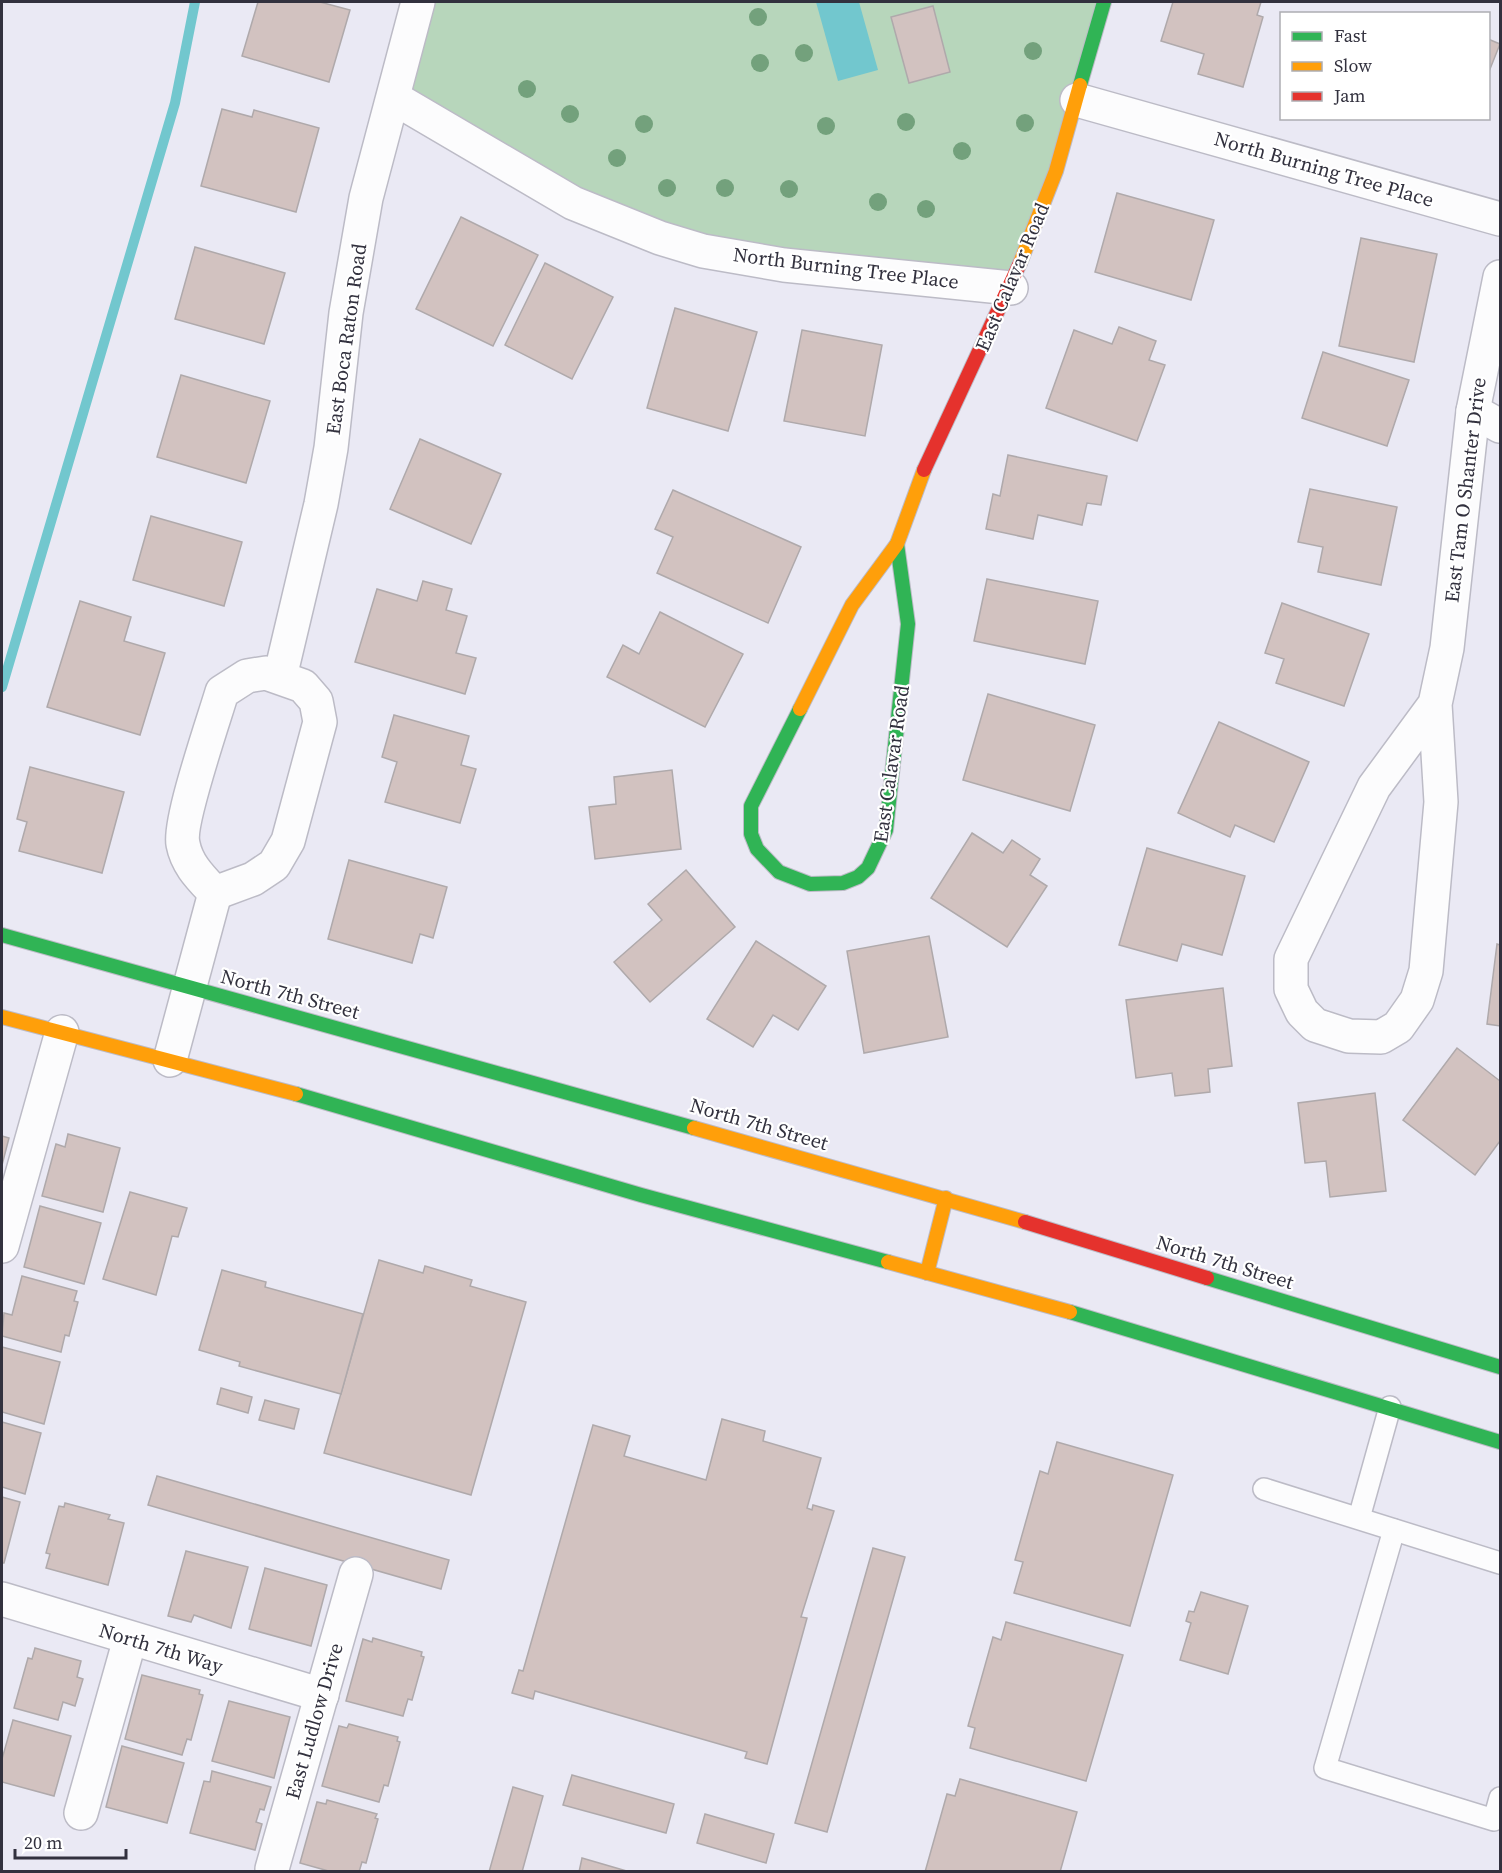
<svg xmlns="http://www.w3.org/2000/svg" width="1502" height="1873" viewBox="0 0 1502 1873" font-family="'Source Serif 4',serif">
  <style>
    .green { fill: #b7d6bb }
    .water { fill: #72c7ce }
    .lines { fill: none; stroke-linecap: round; stroke-linejoin: round }
    .stream { stroke: #72c7ce; stroke-width: 10 }
    .building { fill: #d2c2c0; stroke: #afa9ab; stroke-width: 1.5 }
    .lane-casing { stroke: #bcbbc6; stroke-width: 24 }
    .street-casing { stroke: #bcbbc6; stroke-width: 36 }
    .fast-casing { stroke: #bcbbc6; stroke-width: 16 }
    .slow-casing { stroke: #bcbbc6; stroke-width: 16 }
    .jam-casing { stroke: #bcbbc6; stroke-width: 16 }
    .lane { stroke: #fcfcfd; stroke-width: 21 }
    .street { stroke: #fcfcfd; stroke-width: 33 }
    .fast { stroke: #30b455; stroke-width: 14 }
    .slow { stroke: #ff9f0a; stroke-width: 14 }
    .jam { stroke: #e5322d; stroke-width: 14 }
    .tree { fill: #73a17c }
    .labels { text-anchor: middle; dominant-baseline: central; stroke-width: 4.5; stroke-linejoin: round; paint-order: stroke }
    .street-label { font-size: 20px; fill: #32313e; stroke: #fff }
  </style>
  <rect width="100%" height="100%" fill="#eae9f4"/>
  <polygon class="green" points="418,2 1104,2 1011,288 703,251 394,98"/>
  <polygon class="water" points="816,2 859,2 878,70 838,81"/>
  <g class="lines">
    <polyline class="stream" points="2,687 175,103 195,2"/>
  </g>
  <g class="building">
    <polygon points="258,2 320,2 350,10 329,82 242,56"/>
    <polygon points="1173,2 1261,2 1257,15 1263,17 1243,87 1198,74 1204,54 1161,41"/>
    <polygon points="933,6 950,72 909,83 891,17"/>
    <polygon points="1488,39 1500,44 1488,74"/>
    <polygon points="222,109 252,117 254,110 319,128 296,212 201,186"/>
    <polygon points="1117,193 1214,220 1191,300 1095,272"/>
    <polygon points="461,217 538,255 493,346 416,309"/>
    <polygon points="1361,238 1437,254 1414,362 1339,346"/>
    <polygon points="195,247 285,273 264,344 175,319"/>
    <polygon points="545,263 613,297 572,379 505,345"/>
    <polygon points="675,308 757,332 728,431 647,408"/>
    <polygon points="1119,327 1156,341 1149,360 1165,365 1137,441 1046,408 1074,330 1112,344"/>
    <polygon points="802,330 882,345 865,436 784,421"/>
    <polygon points="1323,352 1409,380 1387,446 1302,418"/>
    <polygon points="181,375 270,401 246,483 157,457"/>
    <polygon points="420,439 501,474 471,544 390,509"/>
    <polygon points="1008,455 1107,476 1101,505 1087,503 1082,525 1038,515 1033,539 986,529 993,494 1000,496"/>
    <polygon points="1310,489 1397,507 1381,585 1318,572 1323,547 1298,542"/>
    <polygon points="673,490 801,547 768,623 657,573 673,537 655,529"/>
    <polygon points="151,516 242,542 224,606 133,580"/>
    <polygon points="987,579 1098,601 1085,664 974,641"/>
    <polygon points="423,581 452,589 446,610 467,616 456,653 476,658 465,694 355,662 377,589 417,601"/>
    <polygon points="80,601 131,617 124,641 165,653 140,735 47,707"/>
    <polygon points="1282,603 1369,634 1344,706 1276,683 1284,659 1265,653"/>
    <polygon points="660,612 743,654 705,727 607,677 623,645 639,654"/>
    <polygon points="988,694 1095,725 1070,811 963,780"/>
    <polygon points="394,715 469,736 461,765 476,769 460,823 385,802 397,762 382,757"/>
    <polygon points="1219,722 1309,762 1274,842 1235,825 1230,837 1178,813"/>
    <polygon points="30,767 124,792 102,873 19,851 27,822 17,819"/>
    <polygon points="672,770 681,849 595,859 589,807 616,804 614,777"/>
    <polygon points="972,833 1003,853 1012,840 1040,859 1030,875 1047,886 1007,947 931,898"/>
    <polygon points="1147,848 1245,876 1222,955 1182,944 1177,961 1119,945"/>
    <polygon points="349,860 447,887 433,938 420,934 412,963 328,939"/>
    <polygon points="686,870 735,927 650,1002 614,962 662,920 648,904"/>
    <polygon points="929,936 948,1037 864,1053 847,951"/>
    <polygon points="756,941 826,986 798,1030 773,1015 753,1047 707,1019"/>
    <polygon points="1497,944 1500,945 1500,1026 1487,1024"/>
    <polygon points="1223,988 1232,1066 1208,1069 1210,1092 1175,1096 1172,1073 1136,1078 1126,1000"/>
    <polygon points="1457,1048 1500,1081 1500,1141 1475,1175 1403,1120"/>
    <polygon points="1375,1093 1386,1191 1330,1197 1326,1161 1305,1163 1298,1103"/>
    <polygon points="68,1134 120,1148 103,1212 42,1196 56,1144 65,1147"/>
    <polygon points="2,1136 9,1138 2,1165"/>
    <polygon points="130,1192 187,1208 178,1237 172,1236 156,1295 103,1279"/>
    <polygon points="40,1206 101,1223 84,1284 24,1267"/>
    <polygon points="379,1260 423,1273 425,1266 472,1280 470,1286 526,1302 471,1495 324,1453"/>
    <polygon points="222,1270 266,1282 265,1287 363,1314 341,1394 239,1366 240,1362 199,1350"/>
    <polygon points="22,1276 77,1291 74,1301 78,1302 69,1336 65,1335 61,1352 2,1336 4,1313 12,1315"/>
    <polygon points="2,1347 60,1362 44,1424 2,1412"/>
    <polygon points="221,1388 252,1397 248,1413 217,1404"/>
    <polygon points="265,1400 299,1409 294,1429 259,1420"/>
    <polygon points="722,1419 765,1431 763,1441 821,1458 807,1508 812,1510 813,1505 834,1511 801,1617 807,1618 767,1764 745,1758 747,1752 535,1691 533,1699 512,1693 519,1670 523,1671 593,1425 630,1436 624,1456 706,1480"/>
    <polygon points="2,1422 41,1433 25,1494 2,1487"/>
    <polygon points="1057,1442 1173,1475 1130,1626 1014,1593 1023,1562 1015,1560 1040,1471 1048,1474"/>
    <polygon points="157,1476 449,1560 441,1589 148,1505"/>
    <polygon points="2,1497 20,1502 4,1563 2,1563"/>
    <polygon points="65,1503 110,1515 108,1519 124,1523 108,1585 46,1568 50,1554 46,1553 59,1506 64,1507"/>
    <polygon points="873,1548 905,1557 827,1832 795,1823"/>
    <polygon points="186,1551 248,1567 231,1628 194,1615 191,1622 168,1616"/>
    <polygon points="265,1568 327,1585 311,1646 249,1629"/>
    <polygon points="1201,1592 1248,1606 1228,1674 1180,1660 1191,1623 1186,1621 1189,1611 1194,1612"/>
    <polygon points="1006,1622 1123,1655 1086,1781 970,1748 975,1728 968,1726 993,1637 1001,1640"/>
    <polygon points="373,1638 422,1652 421,1656 424,1657 412,1700 408,1699 403,1716 346,1701 363,1639 372,1642"/>
    <polygon points="35,1648 81,1661 77,1677 83,1679 75,1706 63,1702 58,1720 14,1708 28,1658 32,1659"/>
    <polygon points="142,1675 200,1690 199,1694 203,1695 191,1740 187,1739 182,1755 125,1739"/>
    <polygon points="229,1701 290,1717 274,1778 212,1761"/>
    <polygon points="13,1720 71,1736 54,1796 2,1782 2,1759"/>
    <polygon points="349,1724 398,1737 397,1741 400,1742 388,1786 384,1785 379,1802 322,1786 339,1726 347,1728"/>
    <polygon points="122,1746 184,1763 167,1823 106,1807"/>
    <polygon points="212,1771 271,1787 264,1810 260,1809 256,1822 262,1824 255,1850 190,1833 204,1781 210,1782"/>
    <polygon points="572,1775 674,1804 666,1833 563,1805"/>
    <polygon points="960,1779 1077,1812 1060,1872 925,1872 947,1794 955,1796"/>
    <polygon points="513,1787 543,1796 522,1872 489,1872"/>
    <polygon points="327,1800 377,1814 375,1818 378,1819 366,1863 362,1862 359,1872 332,1872 300,1863 317,1802 326,1804"/>
    <polygon points="705,1814 774,1834 766,1863 697,1843"/>
    <polygon points="582,1858 630,1872 579,1872"/>
  </g>
  <g class="lines">
    <g class="lane-casing">
      <g id="lane">
        <polyline points="1264,1489 1500,1563"/>
        <polyline points="1359,1518 1390,1407"/>
        <polyline points="1394,1530 1325,1768 1494,1820 1500,1798"/>
      </g>
    </g>
    <g class="street-casing">
      <g id="street">
        <polyline points="394,98 573,203 660,238 703,251 784,265 1011,288"/>
        <polyline points="1077,100 1500,219"/>
        <polyline points="1473,411 1500,426"/>
        <path d="M266 673 303 686 316 701 320 722 288 841 274 865 253 879 215 893C201 878 187 865 183 844 178 823 214 719 222 692L247 676Z"/>
        <polyline points="280,677 321,504 331,448 346,313 366,198 418,2"/>
        <polyline points="1435,704 1374,787 1291,959 1291,989 1302,1012 1315,1025 1349,1036 1381,1037 1398,1027 1417,1000 1426,971 1441,802 1435,704 1447,648 1473,411 1500,277"/>
        <polyline points="170,1060 215,893"/>
        <polyline points="2,1246 62,1032"/>
        <polyline points="2,1599 322,1695"/>
        <polyline points="81,1813 130,1639"/>
        <polyline points="272,1869 356,1574"/>
      </g>
    </g>
    <g class="fast-casing">
      <g id="fast">
        <polyline points="1080,85 1104,2"/>
        <polyline points="800,709 751,806 751,834 757,849 779,872 810,884 843,883 858,877 868,868 886,830 908,624 897,544"/>
        <polyline points="2,935 694,1128"/>
        <polyline points="296,1094 641,1195 888,1262"/>
        <polyline points="1207,1278 1500,1367"/>
        <polyline points="1070,1312 1500,1442"/>
      </g>
    </g>
    <g class="slow-casing">
      <g id="slow">
        <polyline points="1020,263 1056,171 1080,85"/>
        <polyline points="800,709 852,605 897,544 924,470"/>
        <polyline points="2,1017 296,1094"/>
        <polyline points="694,1128 1025,1222"/>
        <polyline points="888,1262 1070,1312"/>
        <polyline points="927,1273 946,1198"/>
      </g>
    </g>
    <g class="jam-casing">
      <g id="jam">
        <polyline points="924,470 1020,263"/>
        <polyline points="1025,1222 1207,1278"/>
      </g>
    </g>
    <use href="#lane" class="lane"/>
    <use href="#street" class="street"/>
    <use href="#fast" class="fast"/>
    <use href="#slow" class="slow"/>
    <use href="#jam" class="jam"/>
  </g>
  <g class="tree">
    <circle cx="758" cy="17" r="9"/>
    <circle cx="1033" cy="51" r="9"/>
    <circle cx="804" cy="53" r="9"/>
    <circle cx="760" cy="63" r="9"/>
    <circle cx="527" cy="89" r="9"/>
    <circle cx="570" cy="114" r="9"/>
    <circle cx="906" cy="122" r="9"/>
    <circle cx="1025" cy="123" r="9"/>
    <circle cx="644" cy="124" r="9"/>
    <circle cx="826" cy="126" r="9"/>
    <circle cx="962" cy="151" r="9"/>
    <circle cx="617" cy="158" r="9"/>
    <circle cx="667" cy="188" r="9"/>
    <circle cx="725" cy="188" r="9"/>
    <circle cx="789" cy="189" r="9"/>
    <circle cx="878" cy="202" r="9"/>
    <circle cx="926" cy="209" r="9"/>
  </g>
  <g class="labels">
    <g class="street-label">
      <text transform="translate(1324 169) rotate(16)">North Burning Tree Place</text>
      <text transform="translate(846 268) rotate(7)">North Burning Tree Place</text>
      <text transform="translate(1012 277) rotate(-67)">East Calavar Road</text>
      <text transform="translate(346 339) rotate(-82)">East Boca Raton Road</text>
      <text transform="translate(1465 490) rotate(-83)">East Tam O Shanter Drive</text>
      <text transform="translate(891 764) rotate(-82)">East Calavar Road</text>
      <text transform="translate(290 994) rotate(15)">North 7th Street</text>
      <text transform="translate(759 1124) rotate(16)">North 7th Street</text>
      <text transform="translate(1225 1262) rotate(17)">North 7th Street</text>
      <text transform="translate(161 1648) rotate(17)">North 7th Way</text>
      <text transform="translate(314 1721) rotate(-74)">East Ludlow Drive</text>
    </g>
  </g>
  <rect width="1502" height="1873" fill="none" stroke="#32313e" stroke-width="6"/>
  <rect x="1280" y="12" width="210" height="108" fill="#ffffff" stroke="#adadb2" stroke-width="1.5"/>
  <rect x="1292" y="32" width="30" height="9" fill="#30b455" stroke="#adadb2" stroke-width="1.5"/>
  <text x="1334" y="42" font-size="18" fill="#32313e">Fast</text>
  <rect x="1292" y="62" width="30" height="9" fill="#ff9f0a" stroke="#adadb2" stroke-width="1.5"/>
  <text x="1334" y="72" font-size="18" fill="#32313e">Slow</text>
  <rect x="1292" y="92" width="30" height="9" fill="#e5322d" stroke="#adadb2" stroke-width="1.5"/>
  <text x="1334" y="102" font-size="18" fill="#32313e">Jam</text>
  <path d="M15 1849v9h111v-9" fill="none" stroke="#32313e" stroke-width="3"/>
  <text x="24" y="1849" font-size="18" fill="#32313e" stroke="#ffffff" stroke-width="4.5" paint-order="stroke">20 m</text>
</svg>
